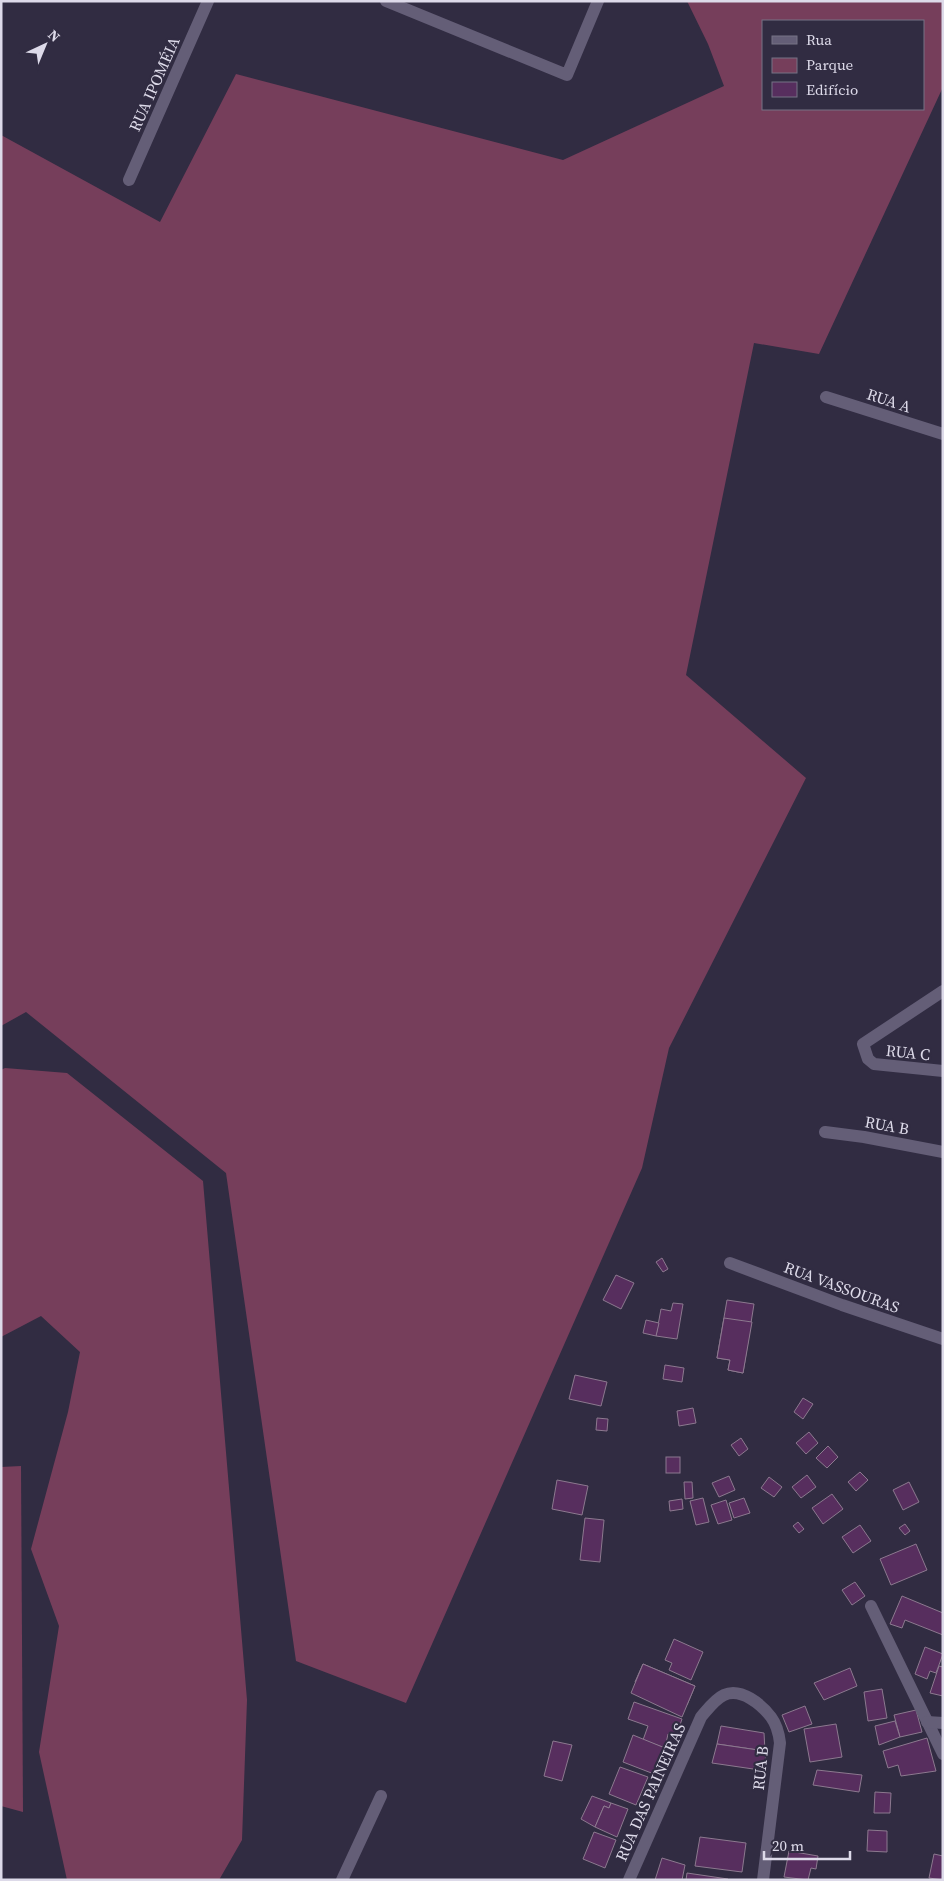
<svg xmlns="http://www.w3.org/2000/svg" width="944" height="1881" viewBox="0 0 944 1881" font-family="'Source Serif 4',serif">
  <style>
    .green { fill: #763e5b; fill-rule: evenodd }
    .building { fill: #572e5e; stroke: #8c798f }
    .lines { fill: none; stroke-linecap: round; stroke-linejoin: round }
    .minor { stroke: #645e77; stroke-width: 12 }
    .labels { text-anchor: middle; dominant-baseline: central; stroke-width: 4.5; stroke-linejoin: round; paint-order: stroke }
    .street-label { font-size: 16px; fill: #dddae9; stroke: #312c42 }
  </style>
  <rect width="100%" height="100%" fill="#312c42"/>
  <g class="green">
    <path d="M687 1H943V87L819 354 754 343 686 675 806 778 669 1048 642 1168 406 1703 296 1661 226 1173 26 1012 1 1026V135L160 222 236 74 563 160 724 86 708 44ZM763 21H923V109H763Z"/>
    <polygon points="5,1068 67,1073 203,1181 247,1700 242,1840 219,1880 67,1880 39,1752 59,1626 31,1549 68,1412 80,1352 41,1316 1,1337 1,1070"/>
    <polygon points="21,1466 23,1812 1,1806 1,1467"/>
  </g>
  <g class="building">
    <polygon points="662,1258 668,1269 663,1272 656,1262"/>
    <polygon points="616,1275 634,1283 621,1309 603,1300"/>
    <polygon points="727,1300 754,1304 743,1373 728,1370 730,1360 717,1358"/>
    <polygon points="673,1303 683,1304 677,1339 656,1336 661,1309 671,1311"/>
    <polygon points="724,1318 752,1322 743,1373 728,1370 730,1360 717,1358"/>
    <polygon points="646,1320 659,1323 656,1336 643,1333"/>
    <polygon points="665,1365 684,1368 682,1382 663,1379"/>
    <polygon points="575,1375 607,1382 601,1406 569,1399"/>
    <polygon points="803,1398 813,1404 803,1419 794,1412"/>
    <polygon points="693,1408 696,1423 679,1426 677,1411"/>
    <polygon points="597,1418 608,1419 607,1431 596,1430"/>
    <polygon points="809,1432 818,1443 806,1454 796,1443"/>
    <polygon points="741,1438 748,1449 739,1456 731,1445"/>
    <polygon points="828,1446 838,1457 827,1468 816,1458"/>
    <rect x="666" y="1457" width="14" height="16"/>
    <polygon points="860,1472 868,1480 856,1491 848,1482"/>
    <polygon points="807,1475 816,1487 801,1498 792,1487"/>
    <polygon points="729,1476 735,1490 719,1497 712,1483"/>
    <polygon points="769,1477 782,1487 774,1497 761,1488"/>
    <polygon points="557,1480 588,1486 582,1515 552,1509"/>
    <polygon points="684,1482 692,1482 693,1498 685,1499"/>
    <polygon points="909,1482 919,1502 903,1510 893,1490"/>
    <polygon points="832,1494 843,1509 823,1524 812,1508"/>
    <polygon points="703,1498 709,1522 696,1525 690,1501"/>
    <polygon points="744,1498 750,1513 734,1518 729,1503"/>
    <polygon points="682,1499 683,1509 670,1511 669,1501"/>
    <polygon points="726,1500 732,1520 718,1524 711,1505"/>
    <polygon points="585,1518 604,1520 600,1562 580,1560"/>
    <polygon points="798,1522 804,1529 799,1533 793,1526"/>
    <polygon points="905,1524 910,1531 905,1535 899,1528"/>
    <polygon points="860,1525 871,1541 853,1553 842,1537"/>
    <polygon points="916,1544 927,1570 891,1585 880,1559"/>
    <polygon points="855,1582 865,1596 852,1605 842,1590"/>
    <polygon points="902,1596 943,1613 943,1635 905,1620 902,1628 890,1624"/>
    <polygon points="674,1639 703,1652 691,1680 669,1670 672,1663 665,1660"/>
    <polygon points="925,1647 943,1654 936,1673 930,1671 927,1679 915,1674"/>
    <polygon points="643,1664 695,1686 687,1705 635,1682"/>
    <polygon points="643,1664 695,1686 682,1717 631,1693"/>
    <polygon points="939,1666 943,1667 943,1696 930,1693"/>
    <polygon points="850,1668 857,1686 824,1700 814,1683"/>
    <polygon points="882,1689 887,1718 868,1721 864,1692"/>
    <polygon points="634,1702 682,1719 676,1737 668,1734 665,1748 643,1740 648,1726 628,1719"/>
    <polygon points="805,1706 812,1724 789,1732 782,1715"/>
    <polygon points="916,1710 922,1732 900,1737 894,1715"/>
    <polygon points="895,1721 900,1737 879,1745 875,1726"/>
    <polygon points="836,1724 842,1757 810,1762 804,1729"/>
    <polygon points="721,1726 764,1733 765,1751 717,1744"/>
    <polygon points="633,1735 665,1748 654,1774 623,1762"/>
    <polygon points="927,1738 936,1771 901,1776 898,1765 888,1768 883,1751"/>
    <polygon points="553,1741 572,1745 562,1781 544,1776"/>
    <polygon points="717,1744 765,1751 767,1771 712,1763"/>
    <polygon points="620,1767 648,1777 636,1805 609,1794"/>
    <polygon points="817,1770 862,1775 859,1792 813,1785"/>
    <polygon points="875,1792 891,1793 890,1813 874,1813"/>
    <polygon points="592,1796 611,1803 609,1808 604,1806 595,1827 581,1819"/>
    <polygon points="611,1803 628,1809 617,1837 595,1827 604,1806 609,1808"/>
    <polygon points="868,1830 887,1831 887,1852 867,1851"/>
    <polygon points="594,1832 616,1840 605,1868 583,1859"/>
    <polygon points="700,1837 746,1843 742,1872 695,1866"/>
    <polygon points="789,1851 818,1856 816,1869 811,1868 808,1880 784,1877"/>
    <polygon points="934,1854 943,1856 943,1880 929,1878"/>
    <polygon points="662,1858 685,1865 682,1880 655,1880"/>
    <polygon points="687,1873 728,1879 727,1880 686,1880"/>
  </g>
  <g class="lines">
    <g class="minor">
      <polyline points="386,1 567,75 598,1"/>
      <polyline points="129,180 208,1"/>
      <polyline points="826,397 943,434"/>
      <polyline points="943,991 863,1044 868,1059 874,1064 943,1071"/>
      <polyline points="825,1132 864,1137 943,1152"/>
      <polyline points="730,1263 842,1305 943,1339"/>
      <polyline points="871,1606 943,1754"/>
      <polyline points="927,1722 943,1723"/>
      <polyline points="342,1880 381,1796"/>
      <path d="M629 1880 701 1717C708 1709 715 1699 724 1695 741 1687 762 1705 771 1717 777 1725 779 1734 780 1743L763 1880"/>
    </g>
  </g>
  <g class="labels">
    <g class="street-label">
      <text transform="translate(154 84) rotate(-66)">RUA IPOMÉIA</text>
      <text transform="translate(889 400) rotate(18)">RUA A</text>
      <text transform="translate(908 1052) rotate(6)">RUA C</text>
      <text transform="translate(887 1125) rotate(10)">RUA B</text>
      <text transform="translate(842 1287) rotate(20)">RUA VASSOURAS</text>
      <text transform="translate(760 1768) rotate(-84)">RUA B</text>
      <text transform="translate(650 1792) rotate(-66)">RUA DAS PAINEIRAS</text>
    </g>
  </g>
  <rect width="944" height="1881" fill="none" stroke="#dddae9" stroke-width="5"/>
  <rect x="762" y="20" width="162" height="90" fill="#312c42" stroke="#767285"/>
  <rect x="772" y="36" width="25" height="8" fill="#645e77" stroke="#767285"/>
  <text x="806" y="45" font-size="15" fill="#dddae9">Rua</text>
  <rect x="772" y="58" width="25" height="15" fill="#763e5b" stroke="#767285"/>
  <text x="806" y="70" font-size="15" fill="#dddae9">Parque</text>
  <rect x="772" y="82" width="25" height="15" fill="#572e5e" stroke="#767285"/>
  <text x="806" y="95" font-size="15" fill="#dddae9">Edifício</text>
  <g transform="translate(45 45) rotate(44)" stroke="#312c42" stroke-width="4" paint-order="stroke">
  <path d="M0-4L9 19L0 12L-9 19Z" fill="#dddae9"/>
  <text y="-8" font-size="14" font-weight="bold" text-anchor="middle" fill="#dddae9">N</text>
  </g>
  <path d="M764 1851v8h86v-8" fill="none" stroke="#dddae9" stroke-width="2.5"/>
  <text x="772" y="1851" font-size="15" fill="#dddae9" stroke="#312c42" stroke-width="4" paint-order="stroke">20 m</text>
</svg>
